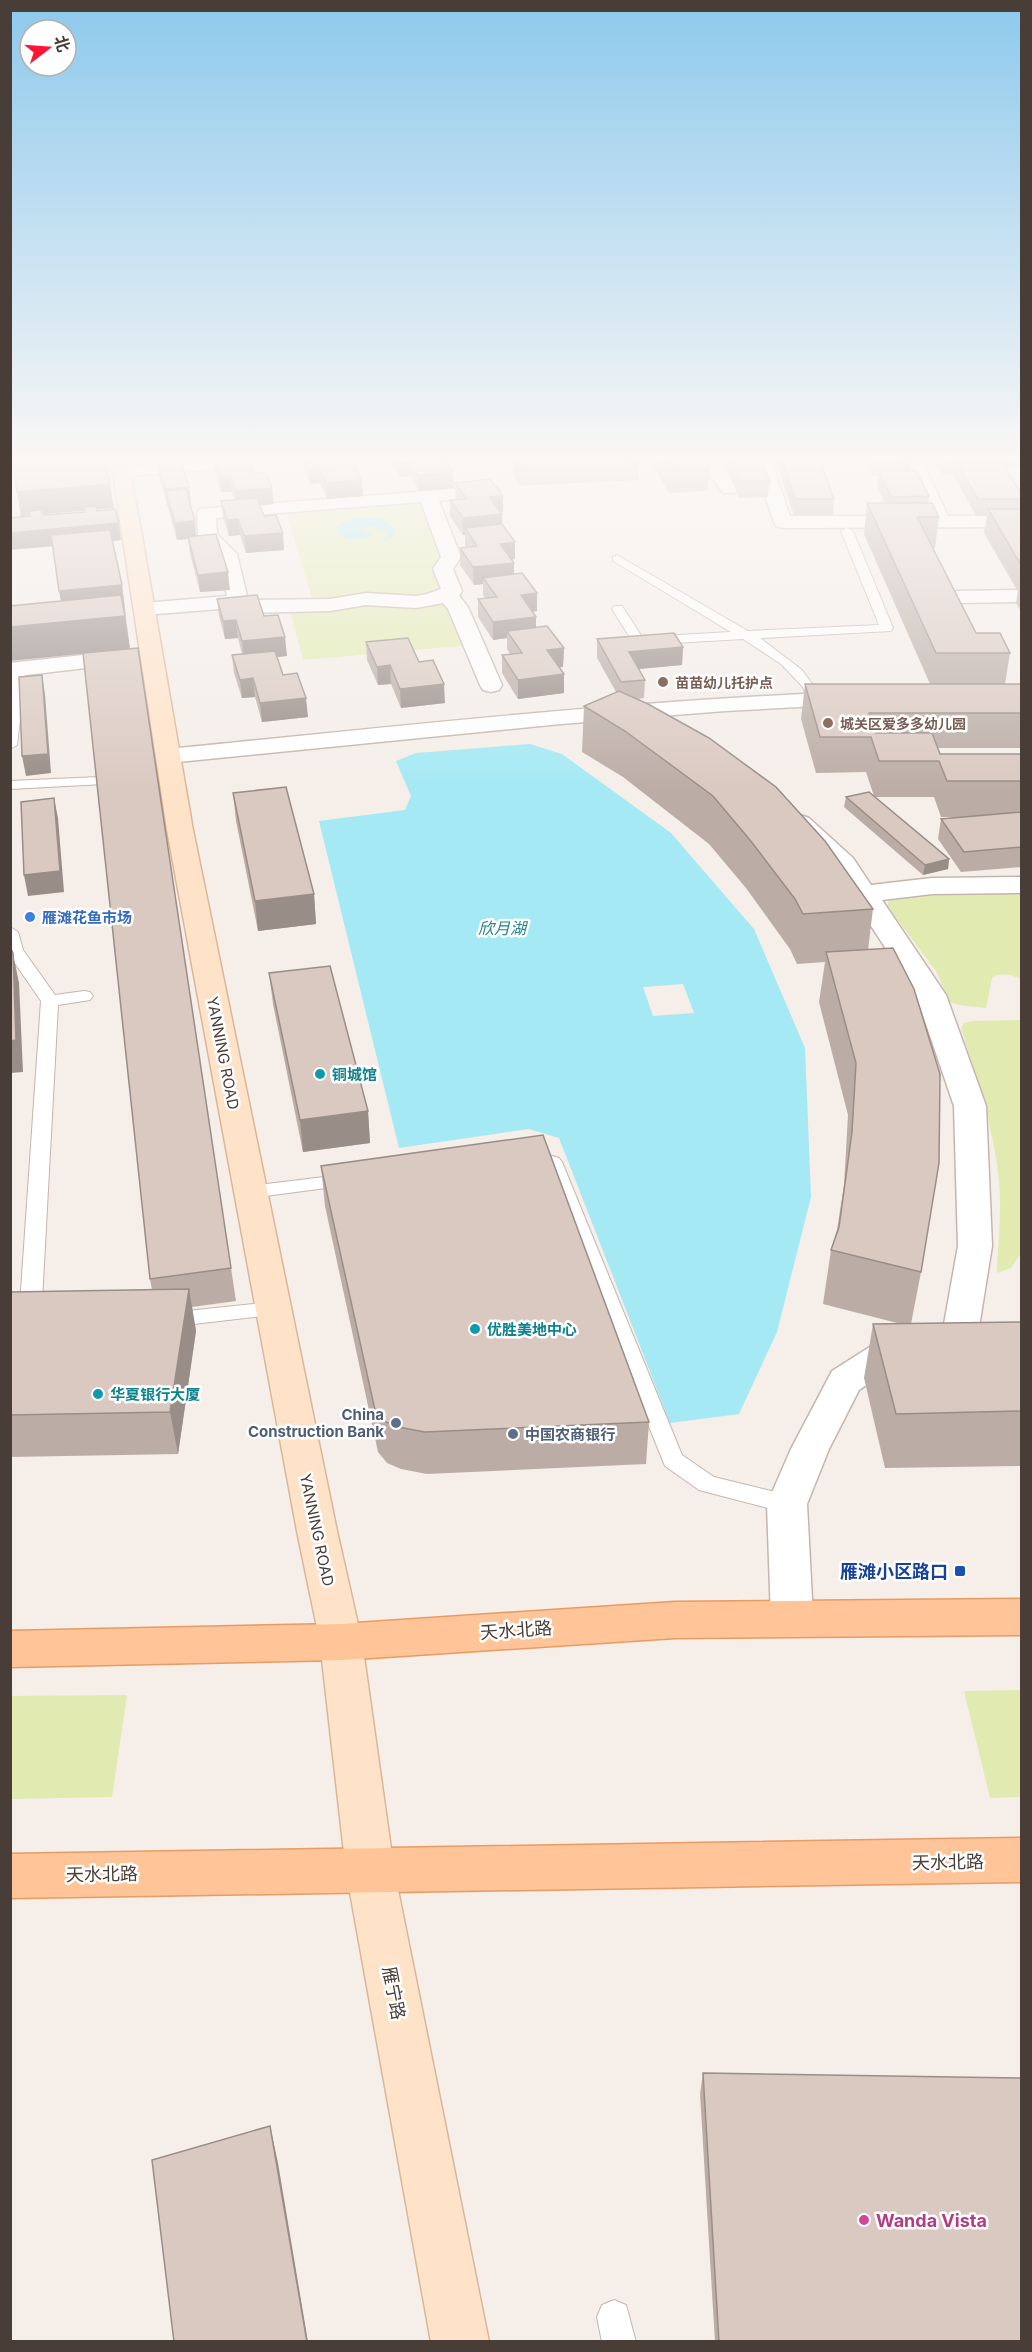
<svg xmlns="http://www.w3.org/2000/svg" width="1032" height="2352" viewBox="0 0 1032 2352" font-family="Inter,'Noto Sans SC',sans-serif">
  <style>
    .green { fill: #e1ebb1 }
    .water { fill: #a4e9f4; fill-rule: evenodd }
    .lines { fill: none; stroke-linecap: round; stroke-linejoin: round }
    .service-casing { stroke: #c4b6ae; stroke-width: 2 }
    .minor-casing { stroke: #c4b6ae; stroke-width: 3 }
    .secondary-casing { stroke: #dab699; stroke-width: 3 }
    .primary-casing { stroke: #e99b63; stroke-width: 3 }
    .service { fill: #fff; fill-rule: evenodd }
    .minor { fill: #fff; fill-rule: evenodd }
    .secondary { fill: #ffe3c9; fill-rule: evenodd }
    .primary { fill: #ffc598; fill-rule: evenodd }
    .wall { fill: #bbada6; fill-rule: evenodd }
    .shaded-wall { fill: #998d87 }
    .building { fill: #dac9c1; stroke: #998d87; stroke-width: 1.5 }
    .education-dot { fill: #8d6e63; stroke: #fff; stroke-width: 2 }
    .shop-dot { fill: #3f7fe0; stroke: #fff; stroke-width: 2 }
    .culture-dot { fill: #0f9aa8; stroke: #fff; stroke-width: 2 }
    .service-dot { fill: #5c6f8a; stroke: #fff; stroke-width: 2 }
    .transit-dot { fill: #1a4fb4; stroke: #fff; stroke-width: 2 }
    .hotel-dot { fill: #d1479c; stroke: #fff; stroke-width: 2 }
    .labels { text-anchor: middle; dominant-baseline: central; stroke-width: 5; stroke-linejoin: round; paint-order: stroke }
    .far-education-label { font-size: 14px; font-weight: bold; fill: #785e54; stroke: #fff; text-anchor: start }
    .shop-label { font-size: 15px; font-weight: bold; fill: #366cbe; stroke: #fff; text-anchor: start }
    .street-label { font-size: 15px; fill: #493d37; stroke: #fff }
    .culture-label { font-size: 15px; font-weight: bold; fill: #0d838f; stroke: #fff; text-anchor: start }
    .service-label { font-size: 15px; font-weight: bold; fill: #4e5e75; stroke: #fff; text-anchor: end }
    .water-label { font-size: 16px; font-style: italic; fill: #248190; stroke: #fff }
    .near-transit-label { font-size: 18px; font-weight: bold; fill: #164399; stroke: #fff; text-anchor: end }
    .near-street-label { font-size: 18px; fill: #493d37; stroke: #fff }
    .near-hotel-label { font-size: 18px; font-weight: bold; fill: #b23c85; stroke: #fff; text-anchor: start }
  </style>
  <rect width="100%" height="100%" fill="#f5eee9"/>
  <g class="green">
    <polygon points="418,498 469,610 472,645 303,660 288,603 313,601 285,508"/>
    <path d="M1021 889V979C1012 975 1001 971 992 978L986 1008 958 1005 950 1002 936 971 887 906 889 900 895 896Z"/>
    <path d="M1021 1020V1253L1011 1268 997 1273C998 1243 1002 1211 999 1181 994 1128 977 1079 961 1029L964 1023 972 1021Z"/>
    <polygon points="1021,1690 1021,1797 990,1798 964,1691"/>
    <polygon points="127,1695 112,1797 11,1799 11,1696"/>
  </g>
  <g class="water">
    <polygon points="368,517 382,519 395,530 392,538 380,541 388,535 387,532 370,526 359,529 371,534 367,539 348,539 339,533 337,526 352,518"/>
    <path d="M530 744 562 754 671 833 754 929 805 1048 811 1197 777 1332 739 1414 670 1423 559 1138 529 1129 399 1148 319 821 405 810 411 796 396 761 416 753ZM683 984 694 1013 653 1016 643 987Z"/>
  </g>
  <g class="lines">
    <g class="service-casing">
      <g id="service">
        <polygon points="847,528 853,531 893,628 891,631 760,638 802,670 823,699 821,702 811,702 802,686 781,664 743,639 638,645 634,644 612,609 614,606 622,606 642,637 731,632 613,561 613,557 617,555 748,631 879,625 841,531"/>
        <polygon points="19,665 26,669 17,745 10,749 12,669"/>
        <polygon points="99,777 104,778 106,781 104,784 10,789 10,781"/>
        <polygon points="10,927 18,932 23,950 55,995 84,991 90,992 93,996 90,1000 58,1005 41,1319 38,1324 30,1326 22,1324 19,1319 41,1001 10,956"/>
        <polygon points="552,1156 559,1158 562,1162 682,1455 714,1477 795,1497 799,1504 795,1511 787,1513 699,1490 665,1466 542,1162 545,1158"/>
        <polygon points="349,1174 356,1176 359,1180 356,1184 250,1198 243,1197 240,1192 243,1187 250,1186"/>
        <polygon points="273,1302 280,1304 284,1309 280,1314 168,1327 160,1325 157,1320 160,1315 168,1313"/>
        <polygon points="614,2300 626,2305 636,2342 602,2342 597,2317 602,2305"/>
      </g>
    </g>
    <g class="minor-casing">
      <g id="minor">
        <polygon points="43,461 40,465 10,472 10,462"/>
        <polygon points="188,461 258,461 255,465 249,466 122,477 116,476 113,472 116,468 122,467"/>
        <polygon points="700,461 718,461 738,489 735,493 723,493"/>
        <polygon points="753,461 771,461 790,516 929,516 904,461 922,461 948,516 1022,515 1022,527 783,528 776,526 774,522"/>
        <path d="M491 486 497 487 500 491 497 495 439 501 461 557 453 569 462 591 459 596 468 607 502 685 499 690 491 692 483 690 480 685 448 609 443 603 416 608 366 605 330 611 242 613 235 611 232 608 144 615 137 613 134 609 137 605 144 603 227 596 218 556 198 535 197 513 199 509ZM421 502 441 557 433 569 441 589 427 594 416 596 366 593 330 599 248 600 237 554 217 534 216 518Z"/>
        <polygon points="1022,590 1022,602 957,603 950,601 947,597 950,593 957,591"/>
        <polygon points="128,650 136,652 139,657 136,662 10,677 10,663"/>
        <path d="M847 692 855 694 858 699 855 704 725 711 561 724 168 763 160 761 156 756 160 751 168 749C394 727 620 701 847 692Z"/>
        <polygon points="800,815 809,818 853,858 871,885 932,878 1022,877 1022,893 932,894 882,900 946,995 986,1106 992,1246 975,1352 970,1361 957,1365 944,1361 939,1352 958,1246 954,1106 916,995 834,869 787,823 791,818"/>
        <polygon points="889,1339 906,1339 919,1343 924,1352 919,1361 896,1365 859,1390 829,1449 807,1504 813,1618 807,1630 792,1636 777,1630 771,1618 767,1504 791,1449 832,1371 876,1343"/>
      </g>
    </g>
    <g class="secondary-casing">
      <polygon id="secondary" points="111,461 129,461 193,830 337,1531 362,1642 394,1870 489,2342 431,2342 346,1870 320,1642 297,1531 167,830"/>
    </g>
    <g class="primary-casing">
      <g id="primary">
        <polygon points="1022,1599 1022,1635 675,1638 341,1660 10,1667 10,1631 341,1624 675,1602"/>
        <polygon points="1022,1838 1022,1882 10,1898 10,1854"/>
      </g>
    </g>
    <use href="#service" class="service"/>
    <use href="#minor" class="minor"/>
    <use href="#secondary" class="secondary"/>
    <use href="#primary" class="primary"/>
  </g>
  <g class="wall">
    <path d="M10 461 114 508 97 509V511L121 540 112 541 122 585 130 649 231 1268 236 1301 192 1307 196 1331 178 1454 10 1457V1292L152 1290 150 1279 83 654 61 601 53 546 30 515 21 516 14 464 10 465ZM85 510V512L43 515 42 514Z"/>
    <polygon points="157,461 181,461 189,487 191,503 189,503 195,521 196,536 230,590 200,592 190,554 188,539 177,540 158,472"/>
    <polygon points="214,461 254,473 274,504 260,506 264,516 284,550 246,553 240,535 229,536 223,518 221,501 235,500 232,492 221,492 216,476"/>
    <polygon points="302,461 341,461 363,496 327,499 320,483 310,484 303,468"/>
    <polygon points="391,461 446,461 453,472 454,488 419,491 410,476 400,477"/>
    <polygon points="513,461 637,461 639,464 638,480 519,486 513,472"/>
    <polygon points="650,461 705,461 709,468 708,491 669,493"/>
    <polygon points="725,461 761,461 770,481 768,497 739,498"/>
    <polygon points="775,461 820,461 834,499 833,515 794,515"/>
    <polygon points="866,461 911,461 910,470 929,496 928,503 939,517 935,548 933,548 976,633 1010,653 1005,684 1022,684 1022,748 938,748 940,754 1022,754 1022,867 961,872 938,839 941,819 965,817 941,817 934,797 875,797 949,859 948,869 923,875 844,807 846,797 874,796 866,772 816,773 801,719 805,684 930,684 864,534 867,503 885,503 877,486 878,476 872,476"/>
    <polygon points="935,461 1022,461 1022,468 1006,468 1022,494 1022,613 1016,603 1018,590 1017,590 984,533 987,516 976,516 955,478 955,475 943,475"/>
    <polygon points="455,483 503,496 503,512 500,512 502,514 502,524 515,559 512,560 514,563 514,574 537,593 537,611 533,612 536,617 536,627 564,648 563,667 559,667 564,693 518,699 502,673 502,655 510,654 507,649 507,638 493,640 478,617 478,599 486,599 483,595 483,584 474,585 460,565 460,548 466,547 465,545 465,535 463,535 450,517 450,500 456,500"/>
    <polygon points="217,599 264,616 287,656 277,657 283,675 308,717 262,722 255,697 242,698 234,673 232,655 242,654 238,638 225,639 219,616"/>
    <polygon points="597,639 683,647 682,665 639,669 645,680 644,698 637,699 873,909 868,950 921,1272 911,1324 1022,1322 1022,1466 885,1468 864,1378 873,1324 901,1324 823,1304 831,1250 837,1230 844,1185 848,1115 819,1002 825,962 797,964 790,949 746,888 709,844 623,777 582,752 584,706 616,692 597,658"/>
    <polygon points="366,642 419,662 445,703 401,708 391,684 378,685 367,660"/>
    <polygon points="233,793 314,894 316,924 258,931 236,821"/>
    <polygon points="269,973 368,1111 370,1143 303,1152 273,1004"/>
    <polygon points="321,1166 649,1422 646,1464 427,1474 401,1469 387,1463 378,1452 325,1206"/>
    <polygon points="703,2073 1022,2342 715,2342 700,2094"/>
  </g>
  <g class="shaded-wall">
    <polygon points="399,461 410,461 410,476 400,477"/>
    <polygon points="319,467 320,483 310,484 309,468"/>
    <polygon points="453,472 454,488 419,491 418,475"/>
    <polygon points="230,475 232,492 221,492 220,476"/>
    <polygon points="362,480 363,496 327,499 326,483"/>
    <polygon points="110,484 114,508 21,516 17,492"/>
    <polygon points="189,487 191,503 170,505 166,491 168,505 167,505 165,489"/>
    <polygon points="272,488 274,504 237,507 236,491"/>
    <polygon points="503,496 503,512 489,513 489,497"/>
    <polygon points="502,514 502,531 465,528 465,535 463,535 463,518"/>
    <polygon points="238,519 240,535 229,536 227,520"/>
    <polygon points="195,521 196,538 177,540 175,523"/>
    <polygon points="119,523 121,540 10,550 10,533"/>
    <polygon points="283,533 284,550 246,553 244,536"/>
    <polygon points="515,542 515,559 500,561 500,544"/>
    <polygon points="514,563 514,580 483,578 483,584 474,585 473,567"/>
    <polygon points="228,572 230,590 200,592 198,575"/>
    <polygon points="122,585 125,610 64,616 59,591"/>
    <polygon points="537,593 537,611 521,613 521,595"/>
    <polygon points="125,616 130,649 10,661 10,627"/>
    <polygon points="536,617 536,635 507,631 507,638 493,640 493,622"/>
    <polygon points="236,620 238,638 225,639 223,621"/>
    <polygon points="285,637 287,656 244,660 242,641"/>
    <polygon points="683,647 682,665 628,670 629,652"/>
    <polygon points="564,648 563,667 547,669 547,650"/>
    <polygon points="390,665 391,684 378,685 377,667"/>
    <polygon points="564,674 564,693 518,699 518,680"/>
    <polygon points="42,675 45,694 51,773 26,776 22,756"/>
    <polygon points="253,678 255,697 242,698 240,680"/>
    <polygon points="444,684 445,703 401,708 400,689"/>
    <polygon points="306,698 308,717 262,722 260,703"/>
    <polygon points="54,798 58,818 64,892 28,896 24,875"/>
    <polygon points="949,859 948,869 923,875 925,865"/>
    <polygon points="314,894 316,924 258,931 255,901"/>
    <polygon points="13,953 19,983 23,1072 10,1073"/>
    <polygon points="368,1111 370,1143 303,1152 300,1120"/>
    <polygon points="189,1289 196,1331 178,1454 170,1412"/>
    <polygon points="270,2126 278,2163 308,2342 307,2342"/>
  </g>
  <g class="building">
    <polygon points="13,461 105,461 110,484 17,492"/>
    <polygon points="158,461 181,461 189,487 165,489"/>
    <polygon points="215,461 250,461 254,473 266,472 272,488 236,491 230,475 220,476"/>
    <polygon points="306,461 341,461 343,465 354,464 362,480 326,483 319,467 309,468"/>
    <polygon points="410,461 446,461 453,472 418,475"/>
    <polygon points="515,461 637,461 639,464 519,470"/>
    <polygon points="665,461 705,461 709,468 670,470"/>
    <polygon points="732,461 761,461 770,481 740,481"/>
    <polygon points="782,461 820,461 834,499 795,499"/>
    <polygon points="957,462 1001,462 1022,494 1022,499 978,499"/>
    <polygon points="879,470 916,470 929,496 891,497"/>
    <polygon points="490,479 503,496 489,497 502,514 463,518 450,500 467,499 455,483"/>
    <polygon points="186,489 195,521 175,523 166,491"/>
    <polygon points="257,498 264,516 276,515 283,533 244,536 238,519 227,520 221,501"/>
    <polygon points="867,503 932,503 939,517 917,517 976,633 1000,633 1010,653 936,653"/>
    <polygon points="96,506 97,511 115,509 119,523 10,533 10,518 30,516 29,511 42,510 43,515 85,512 84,507"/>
    <polygon points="988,509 1022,509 1022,565 1021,565"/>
    <polygon points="502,524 515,542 500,544 514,563 473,567 460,548 477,546 465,528"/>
    <polygon points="110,530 122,585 59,591 51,535"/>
    <polygon points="216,534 228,572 198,575 188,537"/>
    <polygon points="522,573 537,593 521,595 536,617 493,622 478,599 497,597 483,578"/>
    <polygon points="121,595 125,616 10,627 10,606"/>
    <polygon points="257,595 264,616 278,615 285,637 242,641 236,620 223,621 217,599"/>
    <polygon points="547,626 564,648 547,650 564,674 518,680 502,655 522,653 507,631"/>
    <polygon points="674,633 683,647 629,652 645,680 621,682 597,639"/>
    <polygon points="408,638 419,662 433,660 444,684 400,689 390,665 377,667 366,642"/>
    <polygon points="138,648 231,1268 150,1279 83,653"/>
    <polygon points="275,651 283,675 297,673 306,698 260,703 253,678 240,680 232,655"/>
    <polygon points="42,675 48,754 22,756 19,677"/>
    <polygon points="805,684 1022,684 1022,713 869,713 876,733 932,733 940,754 1022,754 1022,781 947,781 939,761 879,761 871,737 820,737"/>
    <polygon points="619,691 648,704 709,738 776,787 825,841 873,909 803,914 795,899 750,840 713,796 625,731 584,706"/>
    <polygon points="286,787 314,894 255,901 233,793"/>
    <polygon points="869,792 949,859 925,865 846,797"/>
    <polygon points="54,798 60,871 24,875 21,802"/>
    <polygon points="1022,812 1022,847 964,852 941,819"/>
    <polygon points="10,947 13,953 16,1040 10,1041"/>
    <polygon points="893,948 914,989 940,1074 939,1163 921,1272 831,1250 839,1227 852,1132 856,1063 826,952"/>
    <polygon points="330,966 368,1111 300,1120 269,973"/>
    <polygon points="543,1135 649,1422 425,1432 398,1427 384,1421 375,1410 321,1166"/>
    <polygon points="189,1289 170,1412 10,1415 10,1292"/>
    <polygon points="1022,1322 1022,1411 896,1414 873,1324"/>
    <polygon points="703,2073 1022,2078 1022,2342 719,2342"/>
    <polygon points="270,2126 307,2342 174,2342 152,2160"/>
  </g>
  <linearGradient id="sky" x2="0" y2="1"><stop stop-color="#8dc9ed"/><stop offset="0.58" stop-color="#faf7f5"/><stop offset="1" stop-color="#faf7f5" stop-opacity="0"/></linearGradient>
  <rect width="1032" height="790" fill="url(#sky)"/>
  <g class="education-dot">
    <circle cx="663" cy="682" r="6"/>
    <circle cx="828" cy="723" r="6"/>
  </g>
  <circle class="shop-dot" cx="30" cy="917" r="6"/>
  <g class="culture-dot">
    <circle cx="320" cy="1074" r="6"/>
    <circle cx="475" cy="1329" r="6"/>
    <circle cx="98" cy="1394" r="6"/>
  </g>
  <g class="service-dot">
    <circle cx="396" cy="1423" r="6"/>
    <circle cx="513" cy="1434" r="6"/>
  </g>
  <rect class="transit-dot" x="954" y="1565" width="12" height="12" rx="3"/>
  <circle class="hotel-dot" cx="864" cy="2220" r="6"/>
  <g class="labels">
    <g class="far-education-label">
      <text x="675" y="682">苗苗幼儿托护点</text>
      <text x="840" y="723">城关区爱多多幼儿园</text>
    </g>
    <g class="shop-label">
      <text x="42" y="917">雁滩花鱼市场</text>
    </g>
    <g class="street-label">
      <text transform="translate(223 1053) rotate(79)">YANNING ROAD</text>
      <text transform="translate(317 1530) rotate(78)">YANNING ROAD</text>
    </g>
    <g class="culture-label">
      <text x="332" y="1074">铜城馆</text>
      <text x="487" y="1329">优胜美地中心</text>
      <text x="110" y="1394">华夏银行大厦</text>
    </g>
    <g class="service-label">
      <text x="384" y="1414">China<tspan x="384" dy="17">Construction Bank</tspan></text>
      <text x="525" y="1434" text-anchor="start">中国农商银行</text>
    </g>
    <g class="water-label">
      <text x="502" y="928">欣月湖</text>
    </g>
    <g class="near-transit-label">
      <text x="948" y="1571">雁滩小区路口</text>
    </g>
    <g class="near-street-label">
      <text transform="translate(516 1630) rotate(-4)">天水北路</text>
      <text transform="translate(948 1862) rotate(-1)">天水北路</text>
      <text transform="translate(102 1874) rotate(-1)">天水北路</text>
      <text transform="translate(394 1993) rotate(79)">雁宁路</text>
    </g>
    <g class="near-hotel-label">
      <text x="876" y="2220">Wanda Vista</text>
    </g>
  </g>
  <rect width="1032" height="2352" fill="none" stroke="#493d37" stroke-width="24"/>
  <g transform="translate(48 48) rotate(73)"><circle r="28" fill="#ffffff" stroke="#b6b1af" stroke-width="1.5"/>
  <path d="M0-4.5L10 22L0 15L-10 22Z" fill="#ff1635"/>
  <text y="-9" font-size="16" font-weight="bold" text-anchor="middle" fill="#493d37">北</text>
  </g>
</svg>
